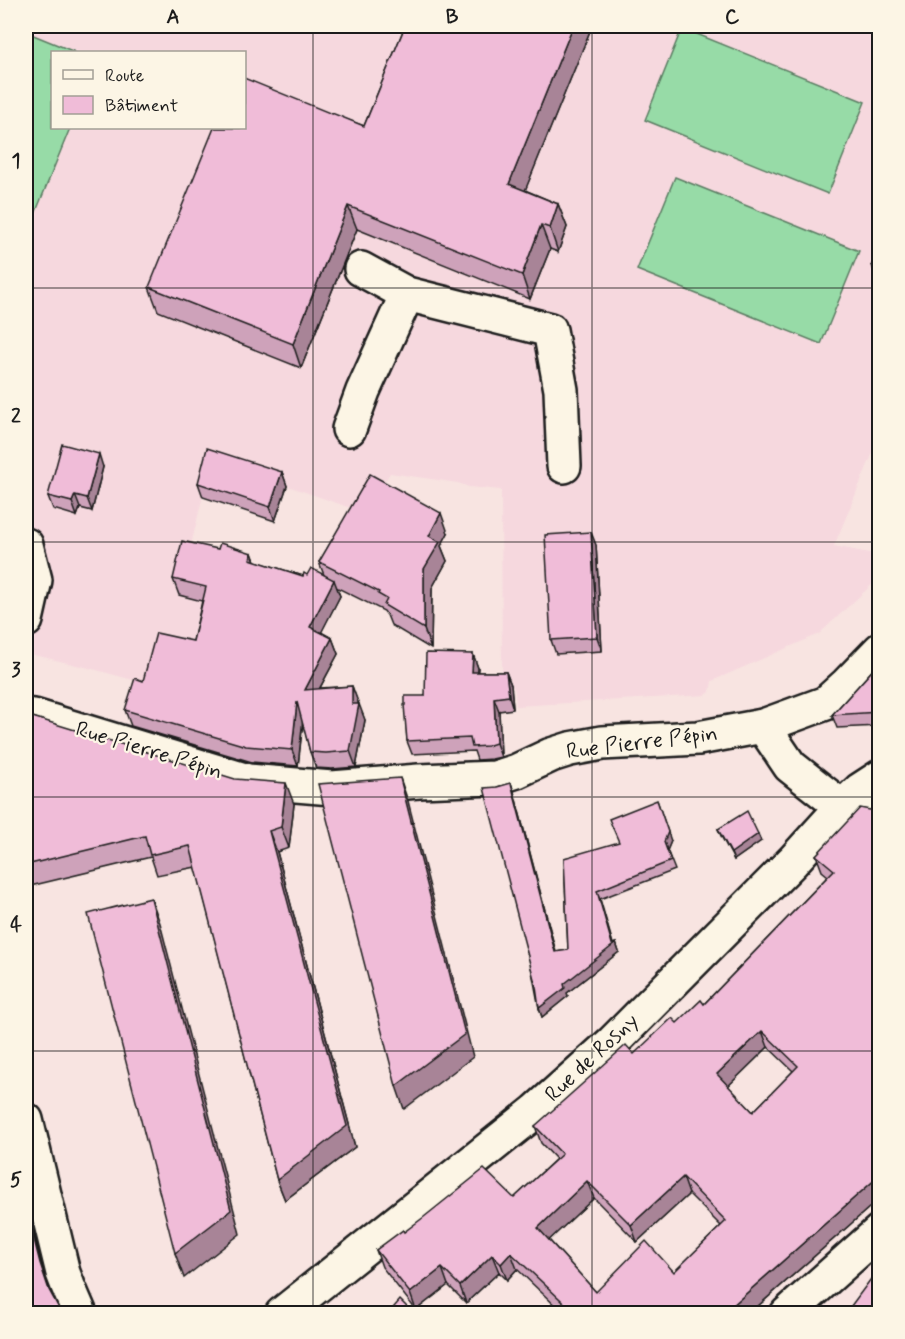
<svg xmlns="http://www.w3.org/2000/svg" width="905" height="1339" viewBox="0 0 905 1339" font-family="Mynerve,sans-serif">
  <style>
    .built { fill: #f6d8de; fill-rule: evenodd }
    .pitch { fill: #97dba7; stroke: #5a7c62; stroke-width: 1.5 }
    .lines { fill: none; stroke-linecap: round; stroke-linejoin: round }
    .pedestrian-casing { stroke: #1c1c1c; stroke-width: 34 }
    .minor-casing { stroke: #1c1c1c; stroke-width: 38 }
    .secondary-casing { stroke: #1c1c1c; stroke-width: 38 }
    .pedestrian { stroke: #fcf5e5; stroke-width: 30 }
    .minor { stroke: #fcf5e5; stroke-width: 33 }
    .secondary { stroke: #fcf5e5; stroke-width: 33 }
    .wall { fill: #cea2ba; stroke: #1c1c1c; stroke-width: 1.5; fill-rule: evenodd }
    .shaded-wall { fill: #a88497; stroke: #1c1c1c; stroke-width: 1.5 }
    .building { fill: #f0bcd8; stroke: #1c1c1c; stroke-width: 1.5; fill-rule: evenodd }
    .grid { fill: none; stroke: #1c1c1c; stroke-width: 1.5; stroke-opacity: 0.55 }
    .labels { text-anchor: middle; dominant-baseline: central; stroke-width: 4.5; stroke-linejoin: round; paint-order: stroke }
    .street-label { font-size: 22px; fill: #1c1c1c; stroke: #fcf5e5 }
    .neatline { fill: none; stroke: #1c1c1c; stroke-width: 2 }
    .grid-label { font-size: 20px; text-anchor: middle; font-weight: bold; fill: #1c1c1c }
  </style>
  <rect width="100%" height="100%" fill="#f8e4e1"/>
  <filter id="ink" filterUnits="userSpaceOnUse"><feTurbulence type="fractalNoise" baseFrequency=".0167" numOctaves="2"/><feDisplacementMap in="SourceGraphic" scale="12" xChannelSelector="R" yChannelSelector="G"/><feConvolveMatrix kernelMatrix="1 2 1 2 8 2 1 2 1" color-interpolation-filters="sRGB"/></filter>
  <g filter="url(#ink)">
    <path class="built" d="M26 26H879V438L834 546 879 555V578L819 634 712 681 710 692 706 695 516 706 515 690 502 673 501 490 469 487 458 483 390 473 365 513 288 486 211 462 179 595 212 603 198 658 144 683 89 668 26 653ZM52 52H244V128H52Z"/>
    <g class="pitch">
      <polygon points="682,28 865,102 828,194 645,120"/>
      <polygon points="26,32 75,52 52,52 52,128 70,128 26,236"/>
      <polygon points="675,177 859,251 821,344 637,270"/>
    </g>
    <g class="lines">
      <g class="pedestrian-casing">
        <polyline id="pedestrian" points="879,809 880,810"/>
      </g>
      <g class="minor-casing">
        <g id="minor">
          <polyline points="361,269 407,294 550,330 561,390 564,466"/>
          <polyline points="349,429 363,391 407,294"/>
          <polyline points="26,545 35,580 26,620"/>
          <polyline points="26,715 34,716 248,781 332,788 419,781 495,778 517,771 551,755 570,749 602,743 698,738 763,726 826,703 847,684 880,650"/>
          <polyline points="763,726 790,766 842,807"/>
          <polyline points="26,1120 63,1273 68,1286 80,1314"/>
          <polyline points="787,1314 880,1231"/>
        </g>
      </g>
      <g class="secondary-casing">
        <polyline id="secondary" points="282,1314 536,1111 613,1042 793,861 842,807 860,790 880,777"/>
      </g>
      <use href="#pedestrian" class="pedestrian"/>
      <use href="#minor" class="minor"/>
      <use href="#secondary" class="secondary"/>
    </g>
    <g class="wall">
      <polygon points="405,26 592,26 525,190 558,204 567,227 558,252 550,249 530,299 357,229 301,368 158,311 149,287 332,114 364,126"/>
      <polygon points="879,245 879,287 872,265"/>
      <polygon points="103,467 92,511 80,508 77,516 53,509 48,496"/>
      <polygon points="282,472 287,486 275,521 203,497 198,483"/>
      <polygon points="448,533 441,546 447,561 432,588 431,649 391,625 387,615 386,614 384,611 336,587 340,596 321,632 332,638 338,654 320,688 352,686 358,704 365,720 356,767 332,769 316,768 310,752 303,722 298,766 252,762 131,726 125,710 143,681 193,641 202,601 179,595 173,579 218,549 252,553 255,561 303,576 307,575 324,575 319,562"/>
      <polygon points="596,545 602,651 556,654 551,640"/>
      <polygon points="473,654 478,668 477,672 506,672 511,685 513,709 499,711 501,757 492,759 477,760 474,751 412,754 407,741 405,705 425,696"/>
      <polygon points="879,663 879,726 837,728 832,715"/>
      <polygon points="26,715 294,804 289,848 277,852 355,1147 285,1200 277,1180 196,867 157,875 151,857 26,887"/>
      <polygon points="511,783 514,792 556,952 568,950 564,858 671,841 667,850 675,870 600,899 613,944 616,943 619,952 567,993 568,996 542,1017 539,1008 497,787"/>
      <path d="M870 810H879V1199L749 1314H564L517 1269 507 1280 499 1272 466 1303 448 1285 416 1310 382 1267 376 1250 404 1232 514 1198 556 1159 541 1143 535 1126 634 1054 704 1004 828 876 822 871 816 855ZM768 1047 793 1071 753 1112 728 1086ZM689 1194 721 1226 674 1272 596 1292 549 1240 594 1198 637 1242Z"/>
      <polygon points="718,829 761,841 734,860 721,836"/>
      <polygon points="879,1250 879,1265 875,1253"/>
    </g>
    <g class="shaded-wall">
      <polygon points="573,26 592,26 518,208 509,184"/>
      <polygon points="558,204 567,227 558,252 550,228"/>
      <polygon points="348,206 357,229 301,368 293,344"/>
      <polygon points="541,225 550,249 530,299 522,275"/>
      <polygon points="99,454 103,467 92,511 87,498"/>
      <polygon points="282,472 287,486 275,521 270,507"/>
      <polygon points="75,495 80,508 77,516 72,502"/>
      <polygon points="441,513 448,533 441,546 447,561 432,588 431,649 424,629 424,569 429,536"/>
      <polygon points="591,532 596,545 602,651 597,637"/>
      <polygon points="252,553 258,569 250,559"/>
      <polygon points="334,580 340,596 316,643 310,627"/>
      <polygon points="332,638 338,654 310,706 305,690"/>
      <polygon points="473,654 478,668 477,685 472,672"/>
      <polygon points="506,672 511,685 513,709 509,696"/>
      <polygon points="352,686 358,702 358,710 359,704 365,720 356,767 350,751"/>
      <polygon points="494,698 499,711 501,757 496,743"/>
      <polygon points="297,702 303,718 298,766 292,750"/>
      <polygon points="400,778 408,801 473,1057 404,1109 396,1086"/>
      <polygon points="286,783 294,804 289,848 281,827"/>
      <polygon points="511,783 514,792 558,961 555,952"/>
      <polygon points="657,800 671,841 667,851 664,842"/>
      <polygon points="269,831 277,852 355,1147 285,1200 277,1180"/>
      <polygon points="758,834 761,841 734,860 731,853"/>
      <polygon points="597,891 613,945 616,943 619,952 567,993 568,996 542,1017 539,1008 564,984"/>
      <polygon points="151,898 160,923 240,1234 184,1278 175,1253"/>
      <polygon points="762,1031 768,1047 723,1091 717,1074"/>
      <polygon points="879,1176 879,1199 749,1314 723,1314"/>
      <polygon points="683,1177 689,1194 637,1242 631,1225"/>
      <polygon points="587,1181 594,1198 544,1245 538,1228"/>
      <polygon points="26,1202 45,1277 54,1304 40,1263 26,1208"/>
      <polygon points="511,1253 517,1269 507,1280 501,1264"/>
      <polygon points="492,1255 499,1272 466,1303 460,1286"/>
      <polygon points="442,1268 448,1285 416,1310 410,1293"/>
    </g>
    <g class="building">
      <polygon points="405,26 573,26 509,184 558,204 550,228 541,225 522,275 348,206 293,344 149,287 214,128 244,128 244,78 332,114 332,113 364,126"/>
      <polygon points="879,245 879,268 872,265"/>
      <polygon points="62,444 99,454 87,498 75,495 72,502 48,496"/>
      <polygon points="207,448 282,472 270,507 198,483"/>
      <polygon points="370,474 441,513 429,536 440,542 424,569 424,629 384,605 387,599 378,594 379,592 319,562"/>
      <polygon points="591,532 597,637 551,640 545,535"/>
      <polygon points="182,541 218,549 220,543 252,553 250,559 303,576 304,573 307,575 311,568 334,580 310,627 332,638 305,690 352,686 352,704 359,704 350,751 326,753 310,752 297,702 292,750 246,746 125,710 135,678 143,681 156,633 193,641 206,587 173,579"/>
      <polygon points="426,653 473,654 472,672 506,672 509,696 494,698 496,743 487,746 472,747 470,738 407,741 404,705 405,705 405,696 425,696"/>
      <polygon points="879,663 879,712 832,715"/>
      <polygon points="26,715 235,779 286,783 281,827 269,831 347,1126 277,1180 190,846 150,855 145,836 26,865"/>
      <polygon points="400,778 465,1034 396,1086 318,784"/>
      <polygon points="511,783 555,952 568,950 564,858 619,842 609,819 657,800 668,832 664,842 671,861 597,891 612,944 616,943 564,984 565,988 539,1008 536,987 484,788 497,787"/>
      <path d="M860 808 870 810H879V1176L723 1314H576L511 1253 501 1264 492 1255 460 1286 442 1268 410 1293 376 1250 403 1230 404 1232 424 1217 484 1169 514 1198 562 1154 535 1126 626 1045 634 1054 672 1018 677 1023 701 1000 704 1004 834 870 816 855ZM762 1031 798 1066 753 1112 717 1074ZM683 1177 726 1221 674 1272 646 1241 596 1292 538 1228 587 1181 631 1225Z"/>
      <polygon points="747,811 758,834 731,853 718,829"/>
      <polygon points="151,898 231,1210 175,1253 88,914"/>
      <polygon points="26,1208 40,1263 49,1290 62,1314 26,1314"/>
      <polygon points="879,1250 879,1257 875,1253"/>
      <polygon points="879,1268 879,1314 845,1314"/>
      <polygon points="400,1300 414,1314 388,1314"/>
    </g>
  </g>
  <path class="grid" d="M313 26V1314M592 26V1314M26 288H880M26 542H880M26 797H880M26 1051H880"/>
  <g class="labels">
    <g class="street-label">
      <text transform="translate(642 743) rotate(-7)">Rue Pierre Pépin</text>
      <text transform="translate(149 751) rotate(17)">Rue Pierre Pépin</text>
      <text transform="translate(592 1058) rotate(-43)">Rue de Rosny</text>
    </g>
  </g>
  <rect width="905" height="1339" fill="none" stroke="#fcf5e5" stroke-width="66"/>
  <rect x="51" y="51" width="195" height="78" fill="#fcf5e5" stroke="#a29e95" stroke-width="1.5"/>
  <rect x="63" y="70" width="30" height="9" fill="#fcf5e5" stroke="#a29e95" stroke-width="1.5"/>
  <text x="105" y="81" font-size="18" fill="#1c1c1c">Route</text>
  <rect x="63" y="96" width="30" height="18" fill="#f0bcd8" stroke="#a29e95" stroke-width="1.5"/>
  <text x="105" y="111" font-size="18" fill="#1c1c1c">Bâtiment</text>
  <rect x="33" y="33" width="839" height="1273" class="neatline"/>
  <g class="grid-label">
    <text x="173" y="23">A</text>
    <text x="452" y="23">B</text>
    <text x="732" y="23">C</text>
    <text x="16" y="167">1</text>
    <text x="16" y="422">2</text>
    <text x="16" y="676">3</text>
    <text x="16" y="931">4</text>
    <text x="16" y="1186">5</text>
  </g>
</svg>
